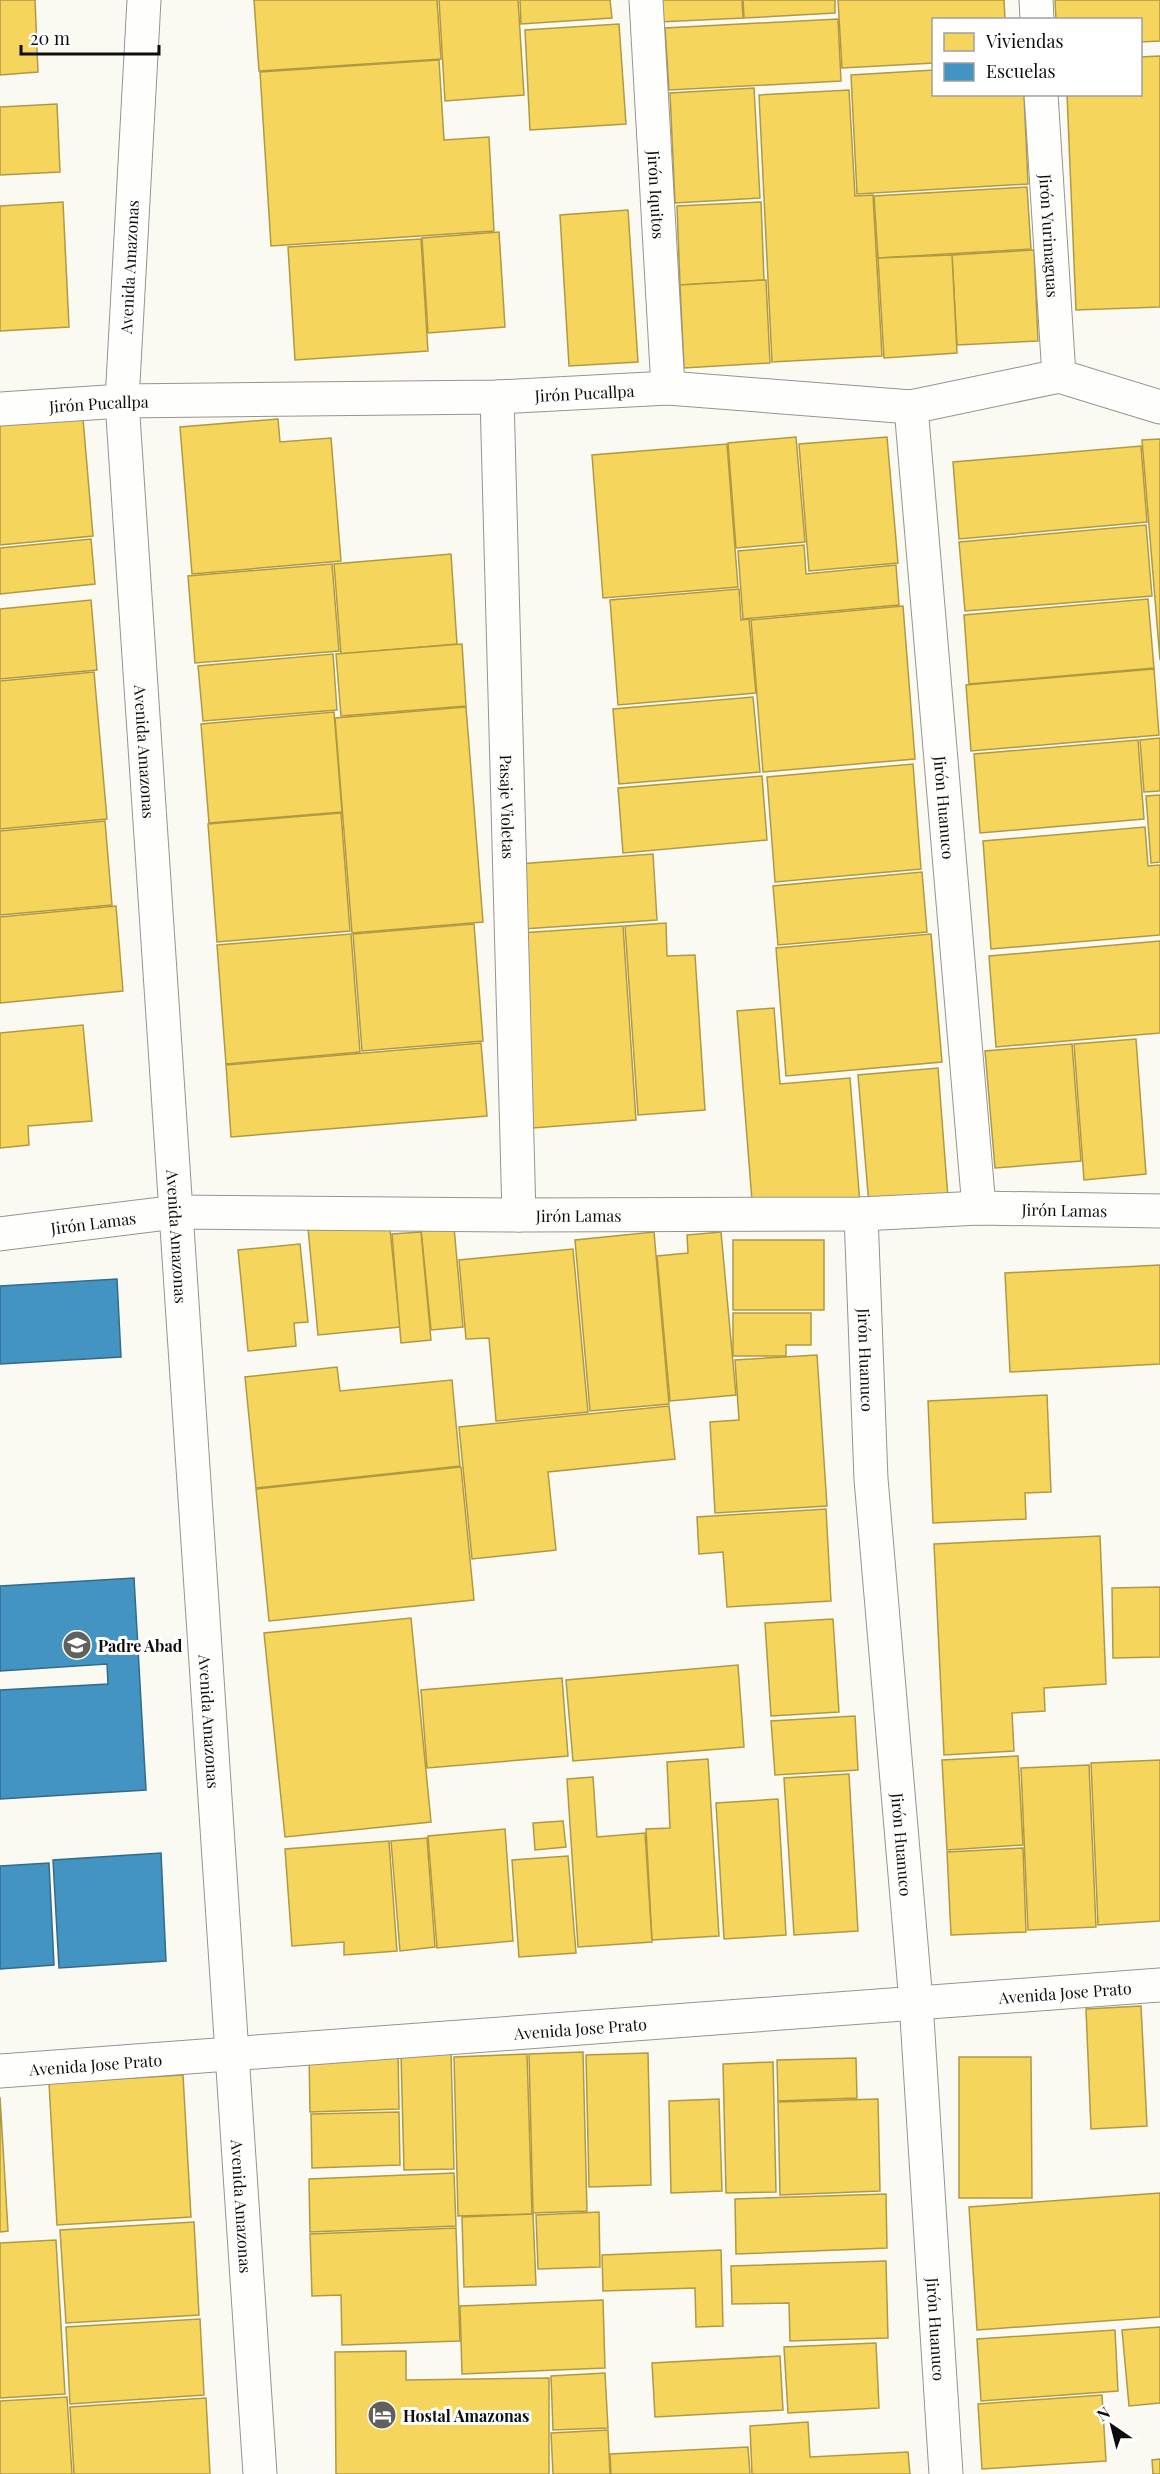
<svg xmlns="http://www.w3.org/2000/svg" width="1160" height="2474" viewBox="0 0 1160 2474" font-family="'Playfair Display',serif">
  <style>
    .homes { fill: #f6d55c; stroke: #b09944; stroke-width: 1.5 }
    .schools { fill: #4393c3; stroke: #336b8c; stroke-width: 1.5 }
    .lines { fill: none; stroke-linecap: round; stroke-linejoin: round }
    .minor-casing { stroke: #949490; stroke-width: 35 }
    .tertiary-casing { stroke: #949490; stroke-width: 35 }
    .minor { stroke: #fefefd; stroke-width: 33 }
    .tertiary { stroke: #fefefd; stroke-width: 33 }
    .labels { text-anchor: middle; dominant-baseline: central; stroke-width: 6; stroke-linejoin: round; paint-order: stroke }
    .street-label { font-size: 16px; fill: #0d0d0d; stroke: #fff }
    .poi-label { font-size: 16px; font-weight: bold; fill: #0d0d0d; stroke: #fff; text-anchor: start }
  </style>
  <rect width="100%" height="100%" fill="#fbfaf2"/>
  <g class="homes">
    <polygon points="0,0 35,0 38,72 0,75"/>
    <polygon points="254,0 437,0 441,59 259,71"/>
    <polygon points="439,0 518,0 524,95 445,101"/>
    <polygon points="520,0 610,0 612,18 521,24"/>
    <polygon points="658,0 742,0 743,18 659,22"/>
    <polygon points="743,0 835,0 835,13 744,18"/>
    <polygon points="838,0 1004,0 1005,20 934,20 934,63 842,68"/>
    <polygon points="1055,0 1160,0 1160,41 1140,42 1140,20 1056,20"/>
    <polygon points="838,19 841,81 669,90 665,28"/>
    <polygon points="619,24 626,124 530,130 525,30"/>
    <polygon points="1160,56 1160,307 1076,310 1067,94 1140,94 1140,57"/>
    <polygon points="439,60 444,140 489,137 494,231 271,246 260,72"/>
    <polygon points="934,70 934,94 1024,94 1028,184 857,194 851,75"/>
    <polygon points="754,88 760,198 675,203 670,93"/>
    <polygon points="849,90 855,196 873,195 882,356 772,362 759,95"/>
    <polygon points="57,104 60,172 0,175 0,107"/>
    <polygon points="1027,187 1031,249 878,258 874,196"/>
    <polygon points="63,202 69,327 0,331 0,206"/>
    <polygon points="761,202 764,280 680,285 677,206"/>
    <polygon points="628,210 638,362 569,366 560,215"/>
    <polygon points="499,232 505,327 428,333 422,238"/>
    <polygon points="421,239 428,351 295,360 288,247"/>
    <polygon points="1034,250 1038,341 957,345 952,255"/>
    <polygon points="952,255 957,353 884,358 878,258"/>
    <polygon points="766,280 770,363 684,368 680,285"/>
    <polygon points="82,407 93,536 0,545 0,414"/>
    <polygon points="278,419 280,442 331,438 341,561 192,574 180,427"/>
    <polygon points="796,437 805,542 736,548 728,443"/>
    <polygon points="887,437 898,563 809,571 799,444"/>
    <polygon points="1160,439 1160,660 1142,440"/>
    <polygon points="727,444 738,587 603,598 592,455"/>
    <polygon points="1141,446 1147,522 959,539 953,462"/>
    <polygon points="1146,525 1152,596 965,611 959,542"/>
    <polygon points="91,539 95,584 0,594 0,548"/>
    <polygon points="804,545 806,574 896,565 899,605 743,619 738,551"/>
    <polygon points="451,554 457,644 341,654 334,564"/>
    <polygon points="332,564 339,651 195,663 188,576"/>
    <polygon points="739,589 741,620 749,619 756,693 618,705 610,600"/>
    <polygon points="1148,599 1154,668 969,684 964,615"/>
    <polygon points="91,600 97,670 0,679 0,609"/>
    <polygon points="903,606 915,759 763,772 751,620"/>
    <polygon points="462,644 466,706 341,716 336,654"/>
    <polygon points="333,654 337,710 203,721 198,666"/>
    <polygon points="1154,669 1159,735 971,751 966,685"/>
    <polygon points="94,672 107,819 0,829 0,681"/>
    <polygon points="753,697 760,772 619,784 613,709"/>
    <polygon points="466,707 483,922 352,933 335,718"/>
    <polygon points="334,712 342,812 209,823 201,724"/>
    <polygon points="1160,738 1160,791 1144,792 1140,740"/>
    <polygon points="1138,740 1144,819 980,833 974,754"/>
    <polygon points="913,764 921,869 775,882 767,777"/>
    <polygon points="762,776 767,840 623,853 618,788"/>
    <polygon points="1160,795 1160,862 1151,863 1146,796"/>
    <polygon points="341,813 350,931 217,942 208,824"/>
    <polygon points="105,821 112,905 0,915 0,831"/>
    <polygon points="1145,827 1148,866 1160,865 1160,935 991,949 983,841"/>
    <polygon points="653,854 657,920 523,929 518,864"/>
    <polygon points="922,872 927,932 778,945 773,886"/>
    <polygon points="116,906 123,991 0,1003 0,917"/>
    <polygon points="666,923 667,956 695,955 705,1110 638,1115 625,926"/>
    <polygon points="474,924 483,1041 362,1051 353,934"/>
    <polygon points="623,926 636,1120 533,1128 520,933"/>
    <polygon points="351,934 360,1052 226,1064 217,945"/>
    <polygon points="931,934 942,1062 786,1076 776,948"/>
    <polygon points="1160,941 1160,1033 996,1047 989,956"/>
    <polygon points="774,1008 780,1084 850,1078 860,1204 753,1213 737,1011"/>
    <polygon points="83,1025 92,1121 28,1126 29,1145 0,1148 0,1033"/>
    <polygon points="1136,1039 1146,1174 1084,1180 1074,1044"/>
    <polygon points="481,1043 487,1116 231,1137 226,1065"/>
    <polygon points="1072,1044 1081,1161 995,1168 985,1051"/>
    <polygon points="938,1068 948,1198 869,1205 858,1075"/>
    <polygon points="453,1216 463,1327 431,1330 420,1219"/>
    <polygon points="389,1219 400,1327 318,1335 308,1228"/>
    <polygon points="421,1232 431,1340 401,1343 392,1234"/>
    <polygon points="654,1232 669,1404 590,1411 575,1240"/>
    <polygon points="721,1232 736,1395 670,1401 657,1256 688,1253 687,1235"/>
    <rect x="733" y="1240" width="91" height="70"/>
    <polygon points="300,1244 308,1322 294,1323 296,1346 248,1351 238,1250"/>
    <polygon points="573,1249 588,1412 496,1421 489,1338 466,1339 459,1260"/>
    <polygon points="1160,1265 1160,1364 1010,1372 1005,1273"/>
    <polygon points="733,1313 811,1313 811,1345 786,1345 786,1356 733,1356"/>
    <polygon points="817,1355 827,1506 715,1513 710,1422 739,1420 735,1360"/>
    <polygon points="337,1367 340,1391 452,1380 460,1466 256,1488 245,1377"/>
    <polygon points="1047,1395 1051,1492 1025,1493 1026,1519 933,1523 928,1401"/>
    <polygon points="669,1406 675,1459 548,1472 556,1550 472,1559 459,1427"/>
    <polygon points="461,1467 474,1600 269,1621 256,1489"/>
    <polygon points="826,1509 831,1601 727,1607 723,1552 699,1554 697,1517"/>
    <polygon points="1100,1536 1106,1684 1044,1688 1045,1711 1012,1713 1014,1751 944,1755 934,1544"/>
    <polygon points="1160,1587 1160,1657 1113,1658 1112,1588"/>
    <polygon points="411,1618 431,1822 285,1837 264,1633"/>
    <polygon points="833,1619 839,1712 771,1716 765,1623"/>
    <polygon points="738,1665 744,1747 573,1761 566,1680"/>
    <polygon points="562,1678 568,1756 427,1768 421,1690"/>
    <polygon points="855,1716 858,1770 775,1775 771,1721"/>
    <polygon points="1018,1756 1023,1845 947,1850 942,1760"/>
    <polygon points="708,1759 719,1936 652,1940 646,1829 670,1828 667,1762"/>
    <polygon points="1160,1760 1160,1921 1098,1925 1091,1763"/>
    <polygon points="1089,1765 1096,1927 1028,1930 1021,1768"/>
    <polygon points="849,1774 858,1931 794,1935 784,1778"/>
    <polygon points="593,1777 597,1837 645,1833 652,1942 578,1947 567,1779"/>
    <polygon points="778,1799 786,1935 724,1939 716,1803"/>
    <polygon points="563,1821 566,1847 535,1850 533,1823"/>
    <polygon points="505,1829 513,1941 437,1948 428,1836"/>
    <polygon points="427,1838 435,1947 400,1951 391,1841"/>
    <polygon points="389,1841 397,1951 344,1955 344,1942 292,1946 285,1849"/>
    <polygon points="1023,1848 1026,1932 951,1935 947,1852"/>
    <polygon points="568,1856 576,1953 519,1957 512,1860"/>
    <polygon points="1141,2006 1147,2126 1091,2129 1086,2009"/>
    <polygon points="398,2050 399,2109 310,2112 309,2053"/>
    <polygon points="451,2052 454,2169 404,2170 401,2054"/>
    <polygon points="583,2052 587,2211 533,2213 529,2054"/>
    <polygon points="648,2053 651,2185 589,2187 586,2055"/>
    <polygon points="527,2054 532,2214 458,2216 454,2057"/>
    <polygon points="959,2057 1031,2057 1032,2198 959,2198"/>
    <polygon points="856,2058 857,2098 778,2101 777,2060"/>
    <polygon points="773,2062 776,2192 726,2193 723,2064"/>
    <polygon points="183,2075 191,2217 57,2225 49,2083"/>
    <polygon points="0,2097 8,2231 0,2232"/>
    <polygon points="719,2099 722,2191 671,2193 669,2101"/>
    <polygon points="878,2099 880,2191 780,2195 778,2102"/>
    <polygon points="399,2112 400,2165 312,2168 311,2114"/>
    <polygon points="454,2173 456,2226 310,2232 309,2179"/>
    <polygon points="1160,2193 1160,2317 977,2330 969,2207"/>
    <polygon points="886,2194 887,2248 736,2254 735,2199"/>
    <polygon points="599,2212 600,2267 538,2269 536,2215"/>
    <polygon points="533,2214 536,2285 464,2287 462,2217"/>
    <polygon points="194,2222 199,2315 66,2323 60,2230"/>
    <polygon points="456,2228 460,2341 342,2345 341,2295 312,2296 310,2234"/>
    <polygon points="56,2240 65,2394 0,2398 0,2243"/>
    <polygon points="721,2250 723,2326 696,2327 695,2288 603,2291 602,2255"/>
    <polygon points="886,2261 888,2338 790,2341 789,2303 732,2304 731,2266"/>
    <polygon points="603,2300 605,2368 462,2374 460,2306"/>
    <polygon points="200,2319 204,2395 70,2404 66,2327"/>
    <polygon points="1160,2327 1160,2403 1129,2406 1122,2330"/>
    <polygon points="1115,2330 1118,2391 981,2401 977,2339"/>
    <polygon points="876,2343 879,2408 788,2413 784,2347"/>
    <polygon points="406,2351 406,2380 549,2378 549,2474 336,2474 335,2352"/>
    <polygon points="780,2356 783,2410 655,2417 652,2363"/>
    <polygon points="605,2373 608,2428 553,2430 551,2376"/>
    <polygon points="1102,2395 1106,2461 982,2469 978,2404"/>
    <polygon points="67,2397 72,2474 0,2474 0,2401"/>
    <polygon points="206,2398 210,2474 74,2474 70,2407"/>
    <polygon points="808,2422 810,2457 908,2452 910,2474 752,2474 750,2426"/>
    <polygon points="608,2430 610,2474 553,2474 551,2433"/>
    <polygon points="748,2447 750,2474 611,2474 610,2454"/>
    <polygon points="1160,2459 1160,2474 1153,2474 1152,2460"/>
  </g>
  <g class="schools">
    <polygon points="117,1279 121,1357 0,1364 0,1286"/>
    <polygon points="134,1578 146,1790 0,1799 0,1690 108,1684 107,1664 0,1671 0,1586"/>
    <polygon points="161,1853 166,1961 59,1968 53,1860"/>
    <polygon points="49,1863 54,1965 0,1969 0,1866"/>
  </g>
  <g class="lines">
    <g class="minor-casing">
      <g id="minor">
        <path id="s1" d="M646 0 668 388"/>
        <polyline points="1036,0 1037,20"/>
        <path id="s2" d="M1041 94 1059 376"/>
        <path id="s3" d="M497 397 519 1215"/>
        <path id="s4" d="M911 407 979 1208"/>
        <path id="s5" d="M0 409 122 401 497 397 668 388 911 407 1059 376 1160 407"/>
        <path id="s6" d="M861 1214 871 1479 916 2002 946 2474"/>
        <path id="s7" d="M0 1234 176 1212 519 1215 861 1214 979 1208 1160 1211"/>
        <path id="s8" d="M0 2071 1160 1985"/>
      </g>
    </g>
    <g class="tertiary-casing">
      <g id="tertiary">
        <path id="s9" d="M144 0 122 401 260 2474"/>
      </g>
    </g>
    <use href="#minor" class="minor"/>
    <use href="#tertiary" class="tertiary"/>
  </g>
  <defs>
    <g id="school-disc" transform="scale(1.5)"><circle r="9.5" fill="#60605d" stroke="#fff"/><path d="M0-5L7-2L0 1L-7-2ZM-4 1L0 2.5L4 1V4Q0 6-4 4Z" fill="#fff"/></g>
    <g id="hotel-disc" transform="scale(1.5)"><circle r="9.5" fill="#60605d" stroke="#fff"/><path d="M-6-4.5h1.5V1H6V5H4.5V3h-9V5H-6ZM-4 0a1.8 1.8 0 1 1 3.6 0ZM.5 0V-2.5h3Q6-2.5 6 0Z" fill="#fff"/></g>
  </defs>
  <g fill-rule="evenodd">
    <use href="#school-disc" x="77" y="1645"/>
    <use href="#hotel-disc" x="382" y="2415"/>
  </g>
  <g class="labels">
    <g class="street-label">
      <text stroke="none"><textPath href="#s1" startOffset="195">Jirón Iquitos</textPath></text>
      <text stroke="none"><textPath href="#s2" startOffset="142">Jirón Yurimaguas</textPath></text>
      <text transform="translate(129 267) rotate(-87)">Avenida Amazonas</text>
      <text stroke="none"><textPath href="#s5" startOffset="585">Jirón Pucallpa</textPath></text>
      <text stroke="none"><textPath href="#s5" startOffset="99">Jirón Pucallpa</textPath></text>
      <text stroke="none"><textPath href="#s9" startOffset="753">Avenida Amazonas</textPath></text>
      <text stroke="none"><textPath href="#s3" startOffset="410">Pasaje Violetas</textPath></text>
      <text stroke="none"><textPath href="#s4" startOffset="402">Jirón Huanuco</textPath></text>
      <text stroke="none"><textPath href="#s7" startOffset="1066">Jirón Lamas</textPath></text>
      <text stroke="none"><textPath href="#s7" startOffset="580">Jirón Lamas</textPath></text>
      <text stroke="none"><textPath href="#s7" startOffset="94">Jirón Lamas</textPath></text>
      <text stroke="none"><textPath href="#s9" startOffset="1239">Avenida Amazonas</textPath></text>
      <text stroke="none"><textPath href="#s6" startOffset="146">Jirón Huanuco</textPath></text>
      <text stroke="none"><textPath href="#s9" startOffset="1725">Avenida Amazonas</textPath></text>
      <text stroke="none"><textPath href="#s6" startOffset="632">Jirón Huanuco</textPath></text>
      <text stroke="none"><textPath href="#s8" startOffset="1068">Avenida Jose Prato</textPath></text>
      <text stroke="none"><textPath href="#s8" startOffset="582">Avenida Jose Prato</textPath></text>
      <text stroke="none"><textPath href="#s8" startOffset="96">Avenida Jose Prato</textPath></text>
      <text stroke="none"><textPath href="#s9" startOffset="2211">Avenida Amazonas</textPath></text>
      <text stroke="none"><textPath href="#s6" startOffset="1118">Jirón Huanuco</textPath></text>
    </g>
    <g class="poi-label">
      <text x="98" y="1645">Padre Abad</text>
      <text x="403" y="2415">Hostal Amazonas</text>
    </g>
  </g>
  <rect x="932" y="18" width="210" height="78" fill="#ffffff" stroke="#9e9e9e" stroke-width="1.5"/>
  <rect x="944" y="33" width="30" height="18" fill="#f6d55c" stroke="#9e9e9e" stroke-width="1.5"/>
  <text x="986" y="48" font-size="18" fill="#0d0d0d">Viviendas</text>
  <rect x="944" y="63" width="30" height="18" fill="#4393c3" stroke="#9e9e9e" stroke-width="1.5"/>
  <text x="986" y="78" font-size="18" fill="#0d0d0d">Escuelas</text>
  <g transform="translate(1112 2426) rotate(325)" stroke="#ffffff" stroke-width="4.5" paint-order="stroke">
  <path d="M0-4.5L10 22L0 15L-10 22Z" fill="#0d0d0d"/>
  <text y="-9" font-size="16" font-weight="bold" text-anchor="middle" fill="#0d0d0d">N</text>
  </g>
  <path d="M21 45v9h138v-9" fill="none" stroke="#0d0d0d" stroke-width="3"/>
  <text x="30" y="45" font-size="18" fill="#0d0d0d" stroke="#ffffff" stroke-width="4.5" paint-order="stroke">20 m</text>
</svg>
